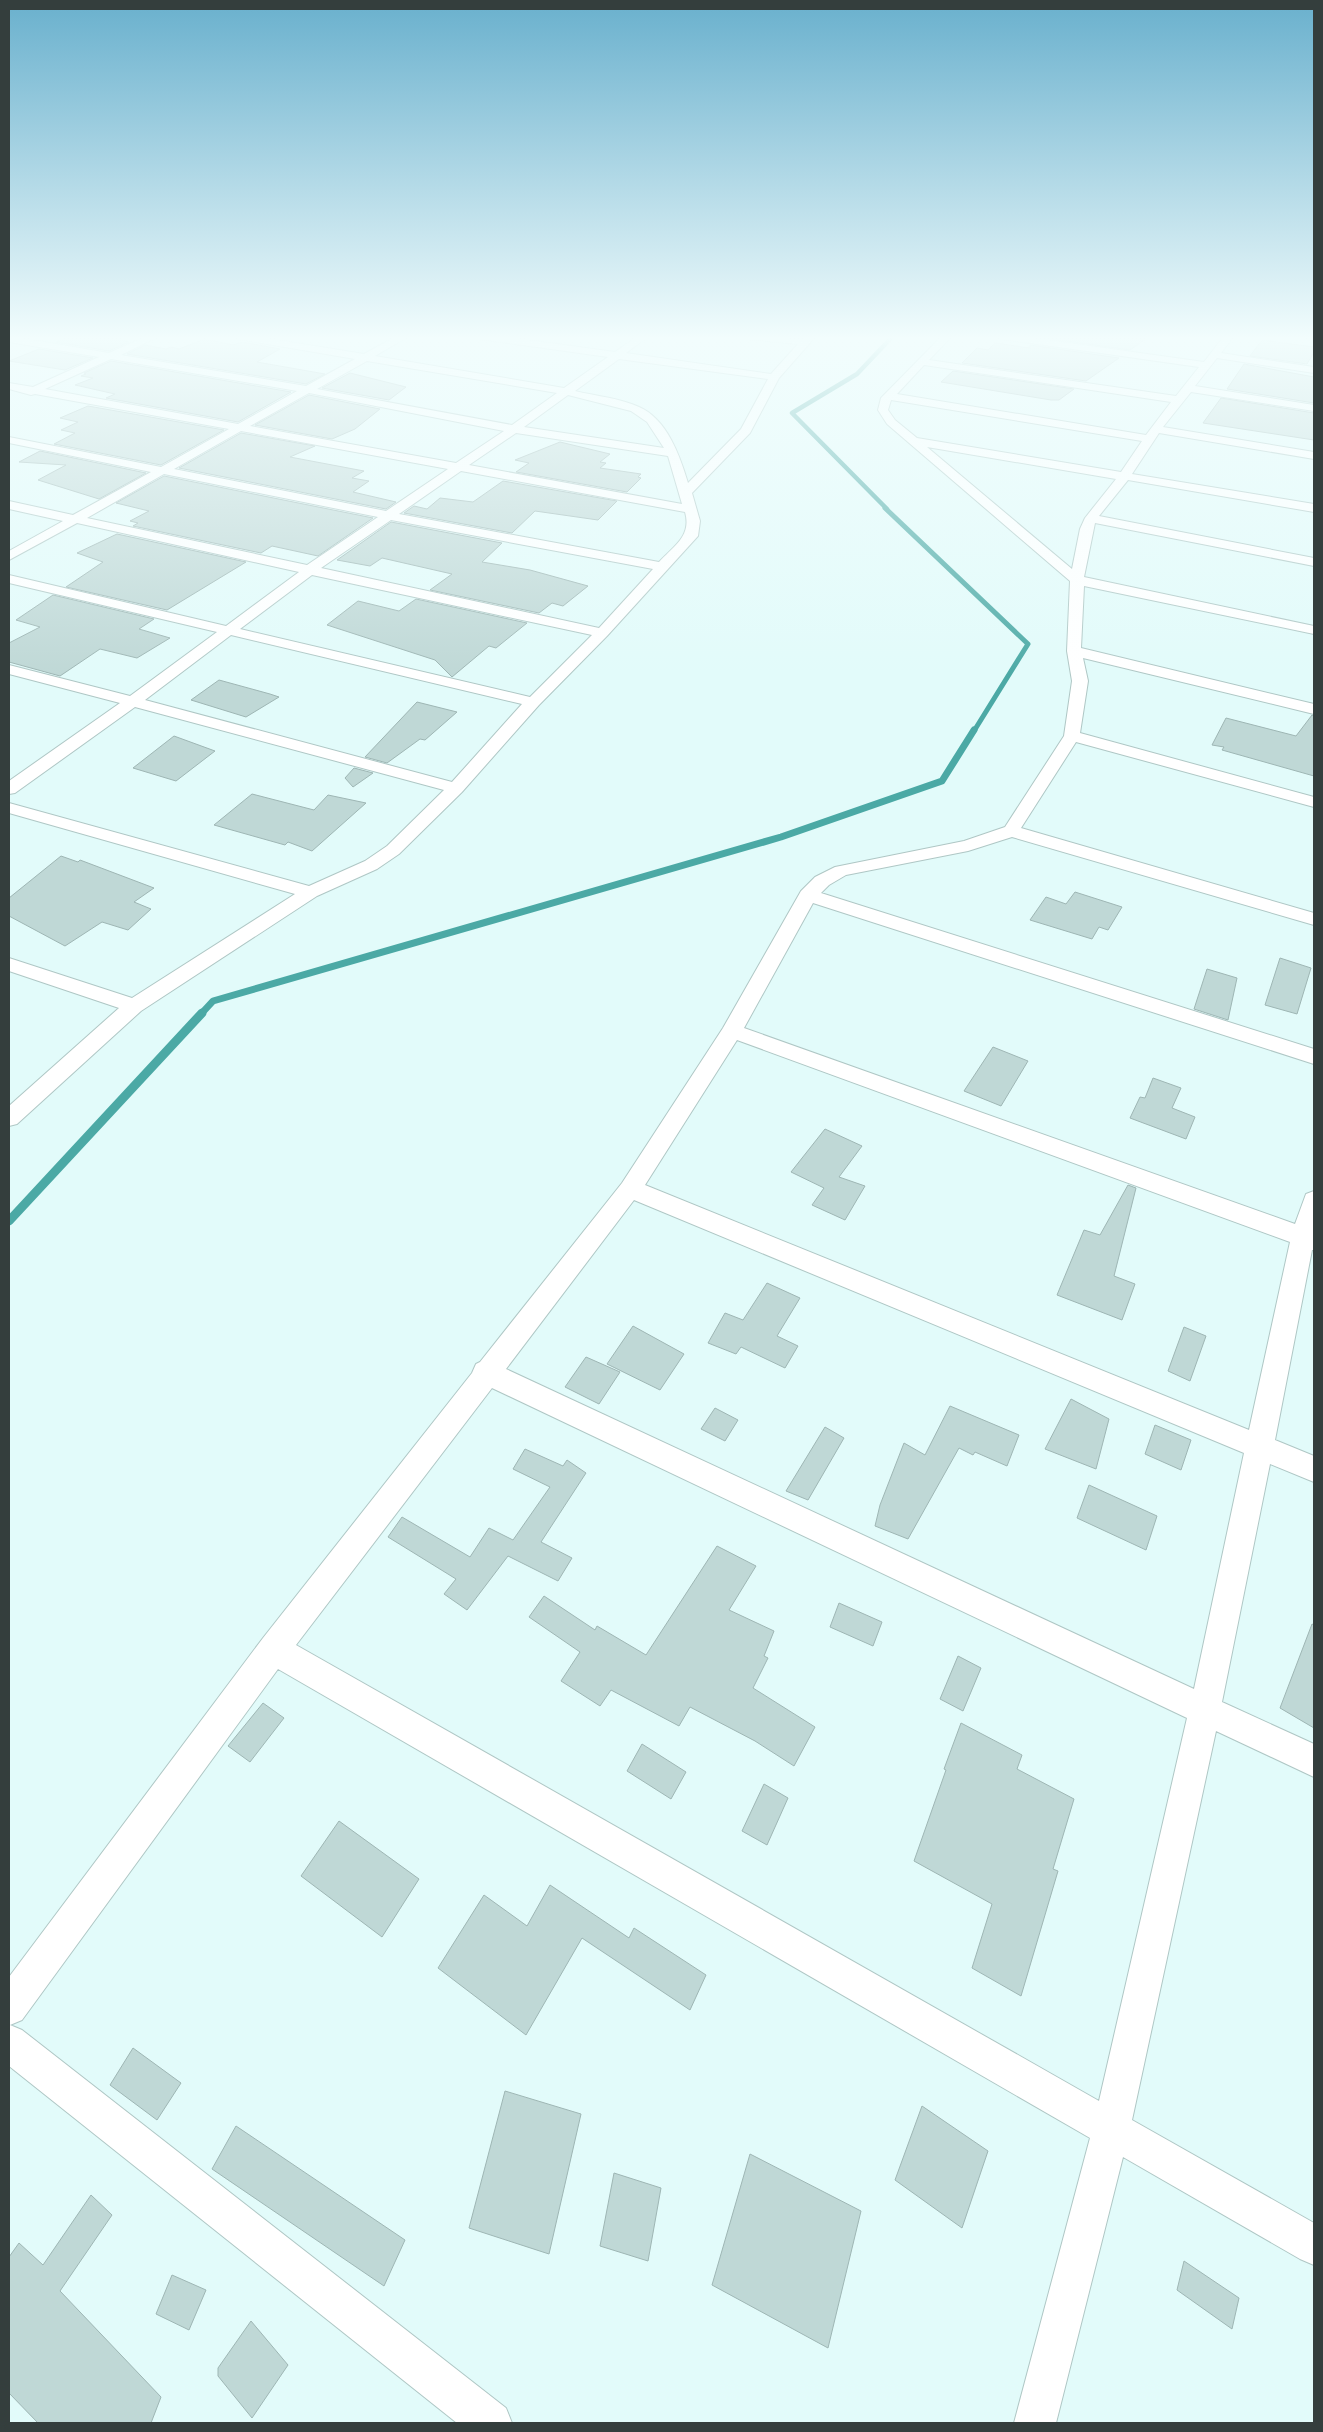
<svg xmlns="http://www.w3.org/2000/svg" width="1323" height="2432" viewBox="0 0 1323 2432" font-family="'Archivo Narrow',sans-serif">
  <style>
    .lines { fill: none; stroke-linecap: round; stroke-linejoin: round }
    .stream-far3 { stroke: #4ba9a5; stroke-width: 4.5 }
    .stream-far2 { stroke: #4ba9a5; stroke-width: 5 }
    .stream-far1 { stroke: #4ba9a5; stroke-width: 7 }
    .stream { stroke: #4ba9a5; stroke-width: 9 }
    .building { fill: #bfd8d6; stroke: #9eb6b4 }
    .street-casing { stroke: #afc7c5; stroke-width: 2 }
    .street { fill: #fff; fill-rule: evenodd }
  </style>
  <rect width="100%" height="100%" fill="#e2fbfa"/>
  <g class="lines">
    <polyline class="stream-far3" points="887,509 792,413 857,374 893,336"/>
    <polyline class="stream-far2" points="885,508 1028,644 974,731"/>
    <polyline class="stream-far1" points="201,1014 213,1001 781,837 942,781 974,730"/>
    <polyline class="stream" points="9,1221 202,1013"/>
  </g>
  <g class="building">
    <polygon points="73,336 120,336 121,340 129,342 109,351 56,342"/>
    <polygon points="1031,336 1150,336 1130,350"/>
    <polygon points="205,339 233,345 242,342 280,349 257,362 325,374 306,384 127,354 145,345 166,349 171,347 179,349"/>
    <polygon points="1262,340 1314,347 1314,352 1307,364 1250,356"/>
    <polygon points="995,343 1030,348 1030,345 1119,358 1086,381 962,363 977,348 988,350"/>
    <polygon points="39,349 93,358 65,370 9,361"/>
    <polygon points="111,361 291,392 238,422 106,398 115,394 75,385 93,378 81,376 86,374 84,373"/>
    <polygon points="1244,364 1314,377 1314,403 1227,389"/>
    <polygon points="953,371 1074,389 1059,400 1051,400 941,382"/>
    <polygon points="350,373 406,387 389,400 322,388"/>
    <polygon points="309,395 380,409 355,429 332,439 255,425"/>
    <polygon points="1221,398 1314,413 1314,440 1203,423"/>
    <polygon points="88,406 224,430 161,465 54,444 75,433 61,430 78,422 60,418"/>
    <polygon points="241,433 315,446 290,457 364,471 352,478 369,481 353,492 396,502 386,509 179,468"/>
    <polygon points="560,442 610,454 600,462 606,463 600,468 641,474 638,477 641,478 627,492 516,472 529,463 515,460"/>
    <polygon points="40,451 146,473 99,499 38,480 66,465 19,462"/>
    <polygon points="164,476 373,518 318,556 272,546 261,553 133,526 138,523 130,521 149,511 116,503"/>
    <polygon points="503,481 617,501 598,520 535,511 512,533 404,513 414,506 427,509 440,498 473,502"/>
    <polygon points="391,522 502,543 482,562 530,570 588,586 563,606 552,603 539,613 430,590 452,574 382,558 370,566 337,560"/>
    <polygon points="117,534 246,562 167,610 66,587 103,562 77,553"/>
    <polygon points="53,595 154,619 139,629 170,638 137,658 100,649 60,676 9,662 9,643 40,627 16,620"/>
    <polygon points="416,599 527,623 496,648 489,646 452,677 435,660 327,625 358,601 399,611"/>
    <polygon points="219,680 270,694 279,697 246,717 191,700"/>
    <polygon points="417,702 457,712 425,740 420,739 387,763 365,757"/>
    <polygon points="1312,715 1314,716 1314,776 1222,750 1224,747 1212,745 1226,718 1296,736"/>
    <polygon points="174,736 215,751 176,781 133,768"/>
    <polygon points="354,768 373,773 353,787 345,778"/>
    <polygon points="252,794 314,810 328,795 366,803 312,851 288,842 285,845 214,825"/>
    <polygon points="61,856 78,862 80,860 154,888 134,902 151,909 128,930 102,922 65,946 9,916 9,898"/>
    <polygon points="1075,892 1122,907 1108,930 1099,927 1092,939 1030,920 1046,897 1066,904"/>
    <polygon points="1280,958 1311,968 1297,1014 1265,1005"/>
    <polygon points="1207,969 1237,978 1228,1020 1194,1009"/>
    <polygon points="993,1047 1028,1061 1001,1106 964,1091"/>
    <polygon points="1153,1078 1181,1088 1172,1108 1195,1117 1186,1139 1130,1118 1140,1097 1145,1098"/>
    <polygon points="825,1129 862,1146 839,1177 865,1186 845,1220 812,1205 824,1188 791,1172"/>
    <polygon points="1128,1185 1136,1188 1114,1276 1135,1284 1122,1320 1057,1295 1084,1230 1100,1235"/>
    <polygon points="767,1283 800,1298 777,1336 798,1346 785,1368 741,1347 736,1354 708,1343 725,1313 743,1320"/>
    <polygon points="633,1326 684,1354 660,1390 607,1364"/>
    <polygon points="1184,1327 1206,1336 1190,1381 1168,1371"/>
    <polygon points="586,1357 620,1372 599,1404 565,1387"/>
    <polygon points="1071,1399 1109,1419 1096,1469 1045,1449"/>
    <polygon points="950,1406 1019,1435 1007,1466 975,1452 973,1455 959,1448 908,1539 875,1526 880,1505 904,1443 925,1455"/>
    <polygon points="715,1408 738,1420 725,1441 701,1429"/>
    <polygon points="1155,1425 1191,1440 1181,1470 1145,1454"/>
    <polygon points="825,1427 844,1438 808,1500 786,1491"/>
    <polygon points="525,1449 563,1466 567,1460 586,1473 541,1542 572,1558 558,1581 508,1556 467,1610 444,1594 456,1579 388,1537 402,1517 470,1557 489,1528 513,1540 550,1487 513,1469"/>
    <polygon points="1089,1485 1157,1516 1146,1550 1077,1518"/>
    <polygon points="717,1546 756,1566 729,1610 774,1631 764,1656 768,1658 753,1688 815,1727 794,1766 755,1741 690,1707 679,1726 611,1690 600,1706 561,1681 580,1652 529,1617 544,1596 595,1630 597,1626 646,1655"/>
    <polygon points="839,1603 882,1622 873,1646 830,1627"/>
    <polygon points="1312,1624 1314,1625 1314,1728 1280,1708"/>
    <polygon points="958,1656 981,1668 963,1711 940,1699"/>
    <polygon points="263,1703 284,1718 250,1762 228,1746"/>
    <polygon points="961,1723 1022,1755 1017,1769 1074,1799 1053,1869 1058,1871 1021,1996 972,1968 992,1904 914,1861 946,1770 944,1769"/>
    <polygon points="642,1744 686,1772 671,1799 627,1771"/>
    <polygon points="764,1784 788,1798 767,1845 742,1831"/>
    <polygon points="339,1821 419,1879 382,1937 301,1876"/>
    <polygon points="550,1885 629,1938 634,1928 706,1975 690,2010 582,1938 526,2035 438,1968 484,1895 527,1926"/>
    <polygon points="133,2048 181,2083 157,2120 110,2085"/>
    <polygon points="505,2091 581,2114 549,2254 469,2228"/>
    <polygon points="922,2106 988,2151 962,2228 895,2180"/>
    <polygon points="236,2126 405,2240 384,2286 212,2169"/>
    <polygon points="750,2154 861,2211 828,2348 712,2285"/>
    <polygon points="614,2173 661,2188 648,2261 600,2246"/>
    <polygon points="91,2195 112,2215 60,2291 161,2397 151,2423 38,2423 9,2393 9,2257 19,2243 43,2265"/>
    <polygon points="1184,2261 1239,2298 1232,2329 1177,2290"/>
    <polygon points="172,2275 206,2290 189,2330 156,2314"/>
    <polygon points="251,2321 288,2365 252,2418 218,2376 218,2368"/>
  </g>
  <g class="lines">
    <g class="street-casing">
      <g id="street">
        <path d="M9 336 109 353 147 336H159L121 355 306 386 355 359 238 339 233 336H253L364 354 397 336H409L375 356 564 388 608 357 479 339 474 336H498L615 352 638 336H649L626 353 771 374 798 344 748 339 743 336 803 339 806 336H816L779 378 750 433 692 493 700 521 698 536 607 636 539 705 462 792 399 854 377 869 317 896 141 1011 17 1124 9 1126V1106L119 1008 9 971V958L132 998 295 894 9 813V803L309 886 365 861 387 846 444 790 135 707 15 793 9 794V781L120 703 9 674V665L130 696 217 632 9 583V575L226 626 299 572 77 523 9 560V551L63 521 9 509V501L73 515 151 472 9 443V437L161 467 229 429 35 394 31 395 9 389V383L33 387 99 357 9 342ZM111 359 297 391 238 424 45 389ZM619 359 768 379 741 429 688 483C680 456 667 419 639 407 620 398 595 396 575 391ZM367 361 557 393 512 425 317 389ZM309 393 504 431 456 463 250 426ZM568 395 631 411 647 422 664 448 524 427ZM241 431 448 469 386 511 174 469ZM516 433 668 456 682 504 469 465ZM461 471 685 512C692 536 674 546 659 562L399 514ZM164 474 378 517 307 565 87 518ZM391 520 653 569 599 628 321 568ZM312 575 592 635 530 697 240 629ZM231 635 522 704 452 782 145 700Z"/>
        <path d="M942 336H952L929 360 1176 396 1199 367 1001 339 996 336H1019L1204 362 1224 336H1234L1221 353 1314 367V373L1217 358 1195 386 1314 405V411L1191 392 1163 427 1314 452V459L1159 433 1132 474 1314 504V512L1128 480 1099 516 1314 558V566L1095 523 1084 577 1314 626V634L1084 586 1081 648 1314 704V714L1083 658 1088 681 1080 733 1314 797V807L1076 742 1021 828 1314 913V925L1012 837 968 851 846 875 829 885 821 893 1314 1049V1064L813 903 744 1028 1295 1224 1306 1194 1314 1191V1250H1312L1275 1440 1314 1456V1482L1270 1464 1222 1702 1314 1744V1777L1216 1731 1132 2120 1314 2223V2265L1300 2259 1123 2157 1056 2423H1014L1090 2138 278 1669 22 2020 10 2025 22 2030 506 2408 512 2423H457L9 2066V1977L263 1638 472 1373 476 1364 480 1362 622 1183 723 1028 801 891 815 877 835 867 964 841 1005 827 1064 736 1072 681 1067 651 1070 581 887 424 878 410 881 398ZM924 365 1171 402 1146 435 897 394ZM891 400 1142 441 1121 472 917 438 895 420 888 410ZM927 447 1116 479 1085 518 1080 529 1072 569ZM737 1040 1290 1242 1249 1430 645 1185ZM634 1200 1244 1453 1194 1689 506 1369ZM492 1388 1187 1718 1099 2101 296 1645Z"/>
        <polygon points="1305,336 1314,336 1314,339 1307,338"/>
      </g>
    </g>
    <use href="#street" class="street"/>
  </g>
  <linearGradient id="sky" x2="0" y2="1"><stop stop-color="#69b0cd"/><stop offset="0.5" stop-color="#f2fdfd"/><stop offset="1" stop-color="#f2fdfd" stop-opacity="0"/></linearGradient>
  <rect width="1323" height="676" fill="url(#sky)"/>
  <rect width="1323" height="2432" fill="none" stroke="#343e3d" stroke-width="20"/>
</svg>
